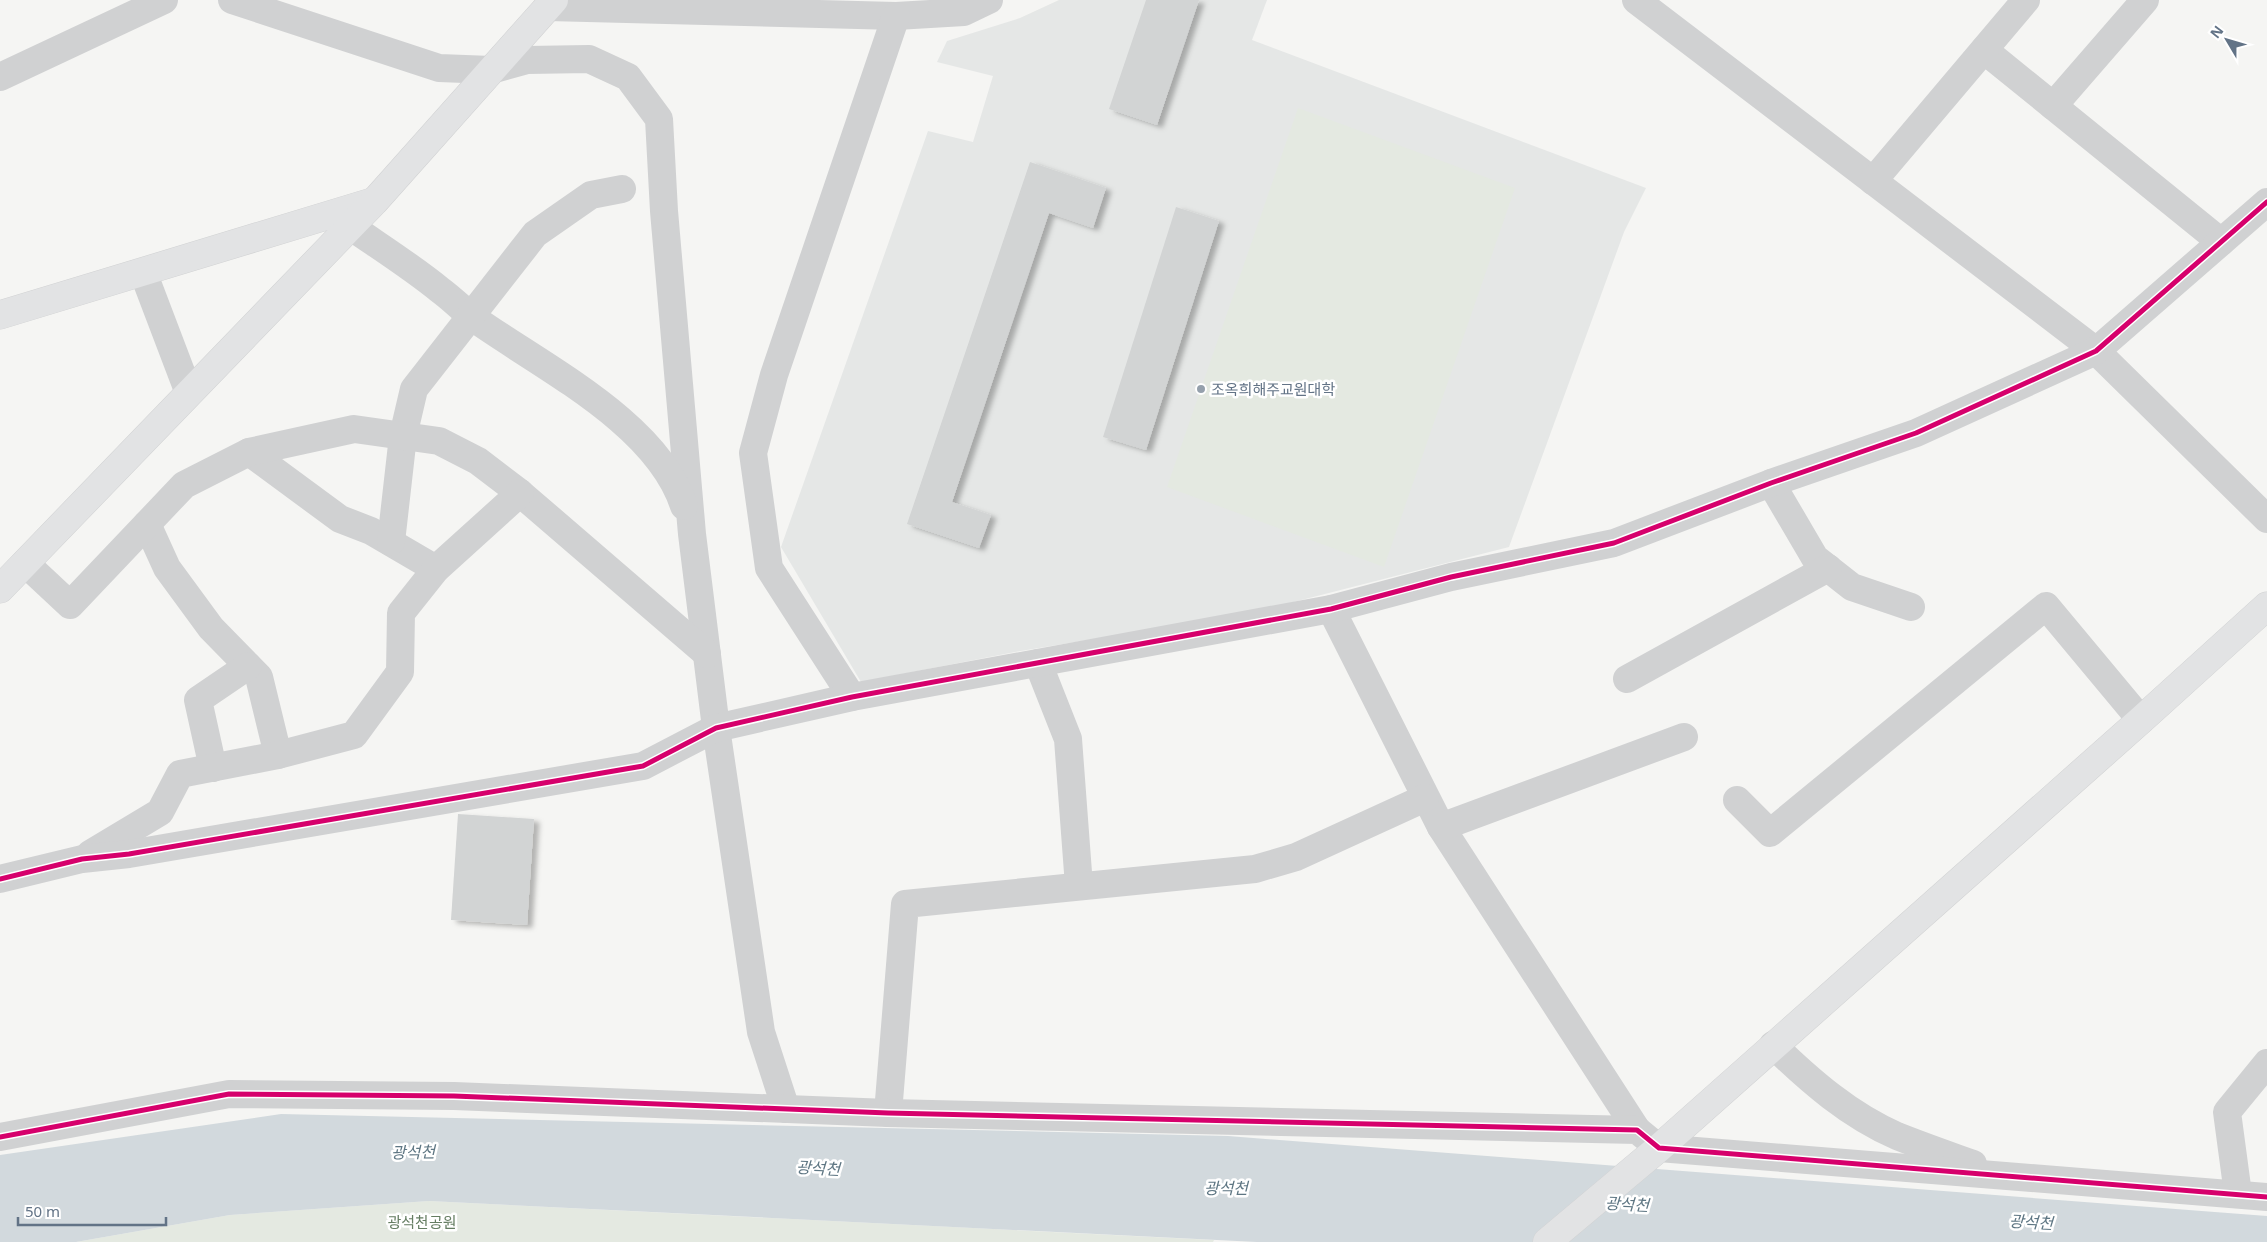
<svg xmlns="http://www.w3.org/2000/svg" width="2267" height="1242" viewBox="0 0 2267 1242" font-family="'Noto Sans','Noto Sans KR',sans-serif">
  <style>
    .built { fill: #e5e7e6 }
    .green { fill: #e4e9e1 }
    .water { fill: #d2d9dd }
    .building { fill: #d2d4d4; filter: url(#shadow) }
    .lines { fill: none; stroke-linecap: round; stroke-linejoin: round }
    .major-casing { stroke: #d1d2d3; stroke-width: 29 }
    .minor { stroke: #d0d1d2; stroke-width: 28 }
    .major { stroke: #e2e3e4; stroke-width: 28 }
    .cycleway-casing { stroke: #fff; stroke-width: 8 }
    .cycleway { stroke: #d6006c; stroke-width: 5 }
    .poi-dot { fill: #95a0ac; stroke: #fff; stroke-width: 2 }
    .labels { text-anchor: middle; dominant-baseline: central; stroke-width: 5; stroke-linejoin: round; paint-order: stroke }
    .poi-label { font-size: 15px; fill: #627386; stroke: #fff; text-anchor: start }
    .park-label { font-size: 15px; fill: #657d62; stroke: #fff }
    .water-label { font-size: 16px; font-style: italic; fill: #5e7683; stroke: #fff }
  </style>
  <defs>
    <filter id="shadow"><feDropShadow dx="5.5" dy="3" stdDeviation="2.5" flood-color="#0004"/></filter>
  </defs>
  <rect width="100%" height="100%" fill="#f5f5f3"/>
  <polygon class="built" points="1059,0 1267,0 1252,40 1646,188 1624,232 1509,547 1247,614 1015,652 861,682 781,547 928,131 973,142 993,76 937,62 947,41 1020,18"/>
  <g class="green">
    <polygon points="1298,108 1515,188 1384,567 1167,487"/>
    <polygon points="429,1201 1214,1240 1213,1242 76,1242 230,1215"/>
  </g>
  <polygon class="water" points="281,1114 1228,1136 2267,1216 2267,1242 1257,1242 429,1201 230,1215 76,1242 0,1242 0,1155"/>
  <g class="building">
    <polygon points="1146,0 1199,0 1157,125 1109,109"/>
    <polygon points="1030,162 1106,188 1093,228 1049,213 952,502 991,515 979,548 907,524"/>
    <polygon points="1176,207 1219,221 1146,450 1103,437"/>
    <polygon points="458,814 534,819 527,925 451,920"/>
  </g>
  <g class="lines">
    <g class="major-casing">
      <g id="major">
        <polyline points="0,315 372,202"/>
        <polyline points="0,589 374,202 554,0"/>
        <polyline points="1547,1242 1659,1148 2141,720 2267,606"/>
      </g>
    </g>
    <g class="minor">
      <polyline points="232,0 439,68 491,70 527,60 589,59 628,77 659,119 664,211 692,534 716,728 761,1032 786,1109"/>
      <polyline points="1636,0 2096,351 2267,519"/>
      <polyline points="548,7 896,16 964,12 989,0"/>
      <polyline points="1984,50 2221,242"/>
      <polyline points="0,77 164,0"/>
      <polyline points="2053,106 2145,0"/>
      <polyline points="1873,181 2026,0"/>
      <path d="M350 226C380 247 412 267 440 290 451 298 461 308 472 317 540 366 657 422 684 506"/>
      <polyline points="143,272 189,393"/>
      <polyline points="249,452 340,519 371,531 436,569"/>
      <polyline points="1771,483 1815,558 1852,587 1911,607"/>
      <polyline points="147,524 167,568 211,628 259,677 278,755"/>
      <polyline points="391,542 403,436 414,389 535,234 591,195 622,189"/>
      <polyline points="25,563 70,605 184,485 249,452 354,429 439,441 478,461 520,493 707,654"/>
      <polyline points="1331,609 1441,827 1637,1130"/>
      <polyline points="1038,663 1068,739 1079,886"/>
      <polyline points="1627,679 1828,568"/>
      <polyline points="852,697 769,568 753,453 774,375 896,16"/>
      <polyline points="213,768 198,700 248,666"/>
      <polyline points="1737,800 1770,833 2046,606 2141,720"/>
      <polyline points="1441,827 1684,737"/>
      <polyline points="90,854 160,812 180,774 278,755 354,735 400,672 401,613 436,569 520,493"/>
      <polyline points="0,879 82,859 129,854 643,766 716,728 852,697 1331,609 1451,577 1614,543 1771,483 1916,433 2096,351 2267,202"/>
      <path d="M1773 1045C1810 1081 1849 1115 1897 1136 1922 1146 1948 1155 1973 1164"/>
      <polyline points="888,1113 905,904 1255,869 1296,857 1425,798"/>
      <polyline points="0,1137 229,1094 454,1096 888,1113 1637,1130 1659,1148 2267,1197"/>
      <polyline points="2238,1194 2227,1112 2267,1063"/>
    </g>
    <use href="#major" class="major"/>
    <g class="cycleway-casing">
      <g id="cycleway">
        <polyline points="0,879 82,859 129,854 643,766 716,728 852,697 1331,609 1451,577 1614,543 1771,483 1916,433 2096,351 2267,202"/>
        <polyline points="0,1137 229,1094 454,1096 888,1113 1637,1130 1659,1148 2267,1197"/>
      </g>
    </g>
    <use href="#cycleway" class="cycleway"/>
  </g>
  <circle class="poi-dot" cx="1201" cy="389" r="5"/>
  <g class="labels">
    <g class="poi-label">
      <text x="1211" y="389">조옥희해주교원대학</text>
    </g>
    <g class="park-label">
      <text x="422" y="1222">광석천공원</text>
    </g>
    <g class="water-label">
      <text transform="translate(413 1152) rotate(-1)">광석천</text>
      <text transform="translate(818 1168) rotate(3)">광석천</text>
      <text x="1226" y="1188">광석천</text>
      <text transform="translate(1627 1204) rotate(3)">광석천</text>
      <text transform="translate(2031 1222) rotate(3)">광석천</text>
    </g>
  </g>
  <g transform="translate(2227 40) rotate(308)" stroke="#ffffff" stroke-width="4" paint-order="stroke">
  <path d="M0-4L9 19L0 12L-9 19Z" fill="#627386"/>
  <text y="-8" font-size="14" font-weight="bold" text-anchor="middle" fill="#627386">N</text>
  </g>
  <path d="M18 1217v8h148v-8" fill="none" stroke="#627386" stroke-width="2.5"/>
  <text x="25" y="1217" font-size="15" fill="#627386" stroke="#ffffff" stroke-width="4" paint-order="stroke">50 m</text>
</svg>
